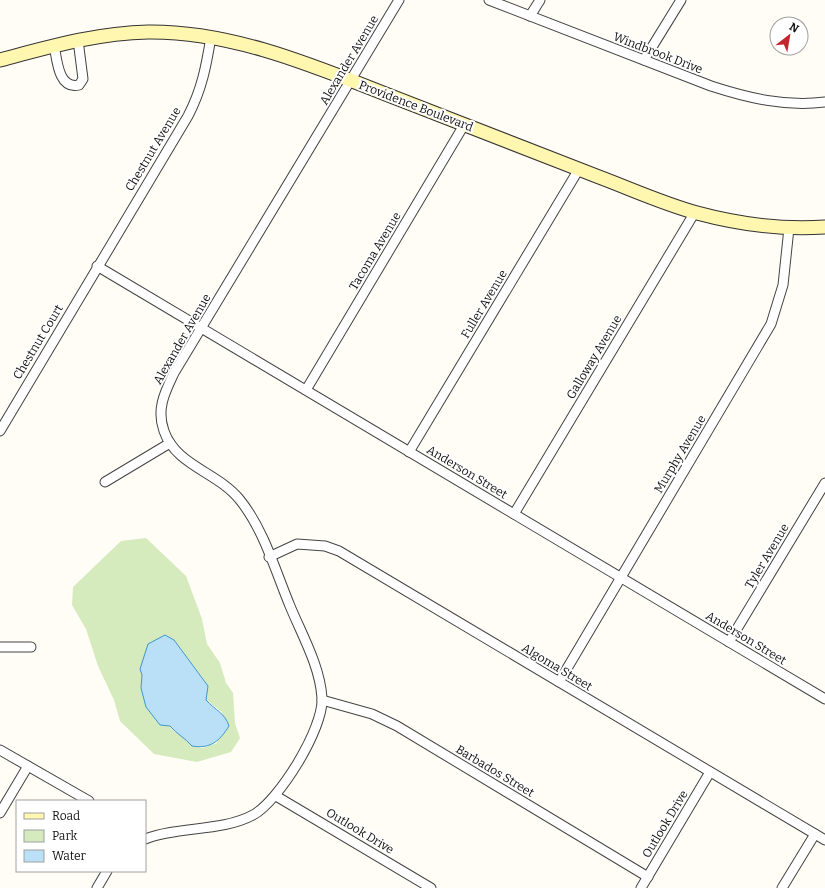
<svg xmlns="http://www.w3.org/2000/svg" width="825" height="888" viewBox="0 0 825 888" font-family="Bitter,serif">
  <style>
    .green { fill: #d5ebbd; fill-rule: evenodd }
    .water { fill: #b9e0f7; stroke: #3f96cf }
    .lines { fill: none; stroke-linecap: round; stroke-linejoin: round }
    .street-casing { stroke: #444; stroke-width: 11 }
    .secondary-casing { stroke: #333; stroke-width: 15 }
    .street { stroke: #fff; stroke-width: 9 }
    .secondary { stroke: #fff6b0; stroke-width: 13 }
    .labels { text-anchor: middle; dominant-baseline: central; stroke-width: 4; stroke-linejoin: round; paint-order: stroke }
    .street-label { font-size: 12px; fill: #111; stroke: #fff }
  </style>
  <rect width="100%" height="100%" fill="#fffdf5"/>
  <path class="green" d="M146 538 186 576 202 619 207 644 220 663 226 683 233 693 235 723 240 738 231 752 197 762 154 754 120 721 114 700 98 666 86 629 72 605 73 587 121 541ZM174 640 204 680 207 690 206 700 222 712 217 743 203 748 192 746 186 738 174 731 144 697 141 688 142 675Z"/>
  <path class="water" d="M165 635 174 640 208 686 206 700C215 710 225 713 229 726 219 742 210 749 192 746 185 738 177 734 170 726L160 725 146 707 141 688 142 675 140 669 148 644Z"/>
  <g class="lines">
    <g class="street-casing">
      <g id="street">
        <path d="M489 0 711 86C748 98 785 107 825 102"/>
        <polyline points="530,16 540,0"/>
        <path d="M54 45C57 59 58 90 79 85L83 79 78 40"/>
        <polyline points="644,60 681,0"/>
        <polyline points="97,266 825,699"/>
        <polyline points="306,390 464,125"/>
        <path d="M0 431 188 116C202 89 206 67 211 37"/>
        <polyline points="409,452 579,169"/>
        <polyline points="105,482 170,443"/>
        <polyline points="514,514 695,212"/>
        <polyline points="269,557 297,544 325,546 339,551 825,840"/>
        <polyline points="729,642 825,483"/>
        <polyline points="0,647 31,647"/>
        <polyline points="559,682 771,324 783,285 789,228"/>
        <polyline points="322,700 372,714 397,726 648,877"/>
        <polyline points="0,750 89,801"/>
        <polyline points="276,796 431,888"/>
        <polyline points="0,813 28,766"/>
        <path d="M145 839C179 826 221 832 253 815 279 801 324 728 322 698 320 666 302 635 290 606 275 570 264 530 240 500 218 472 176 466 164 431 156 409 165 392 174 373L399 0"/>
        <polyline points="97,888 107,871"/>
        <polyline points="641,888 710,772"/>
        <polyline points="782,888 815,834"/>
      </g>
    </g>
    <g class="secondary-casing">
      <path id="secondary" d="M0 60C49 47 97 33 148 32 236 31 321 69 401 100 467 126 533 152 599 177 631 189 664 204 697 213 738 224 782 230 825 227"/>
    </g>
    <use href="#street" class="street"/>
    <use href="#secondary" class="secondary"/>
  </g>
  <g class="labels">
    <g class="street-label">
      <text transform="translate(658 53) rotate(21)">Windbrook Drive</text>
      <text transform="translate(349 60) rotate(-59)">Alexander Avenue</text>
      <text transform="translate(416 106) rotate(21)">Providence Boulevard</text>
      <text transform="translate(153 149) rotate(-59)">Chestnut Avenue</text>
      <text transform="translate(375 251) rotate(-59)">Tacoma Avenue</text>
      <text transform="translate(484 304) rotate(-59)">Fuller Avenue</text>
      <text transform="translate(182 339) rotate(-60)">Alexander Avenue</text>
      <text transform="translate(38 342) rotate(-59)">Chestnut Court</text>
      <text transform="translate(594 357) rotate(-59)">Galloway Avenue</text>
      <text transform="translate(680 454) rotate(-59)">Murphy Avenue</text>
      <text transform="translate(467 472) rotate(31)">Anderson Street</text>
      <text transform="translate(767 556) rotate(-59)">Tyler Avenue</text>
      <text transform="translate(746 638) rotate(31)">Anderson Street</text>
      <text transform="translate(557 667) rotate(31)">Algoma Street</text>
      <text transform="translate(495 771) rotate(31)">Barbados Street</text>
      <text transform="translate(665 824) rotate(-59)">Outlook Drive</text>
      <text transform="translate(360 831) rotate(31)">Outlook Drive</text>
    </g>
  </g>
  <rect x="16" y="800" width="130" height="72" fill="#ffffff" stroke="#a0a0a0"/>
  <rect x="24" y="813" width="20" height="6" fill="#fff6b0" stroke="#a0a0a0"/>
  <text x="52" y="820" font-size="12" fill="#111111">Road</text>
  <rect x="24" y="830" width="20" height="12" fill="#d5ebbd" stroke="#a0a0a0"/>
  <text x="52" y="840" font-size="12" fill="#111111">Park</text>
  <rect x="24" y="850" width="20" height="12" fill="#b9e0f7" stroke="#a0a0a0"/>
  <text x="52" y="860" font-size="12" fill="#111111">Water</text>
  <g transform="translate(789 36) rotate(31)"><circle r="19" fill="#ffffff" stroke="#a0a0a0"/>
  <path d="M0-3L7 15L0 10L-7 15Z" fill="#c4262e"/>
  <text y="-6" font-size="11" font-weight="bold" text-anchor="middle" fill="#111111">N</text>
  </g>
</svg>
